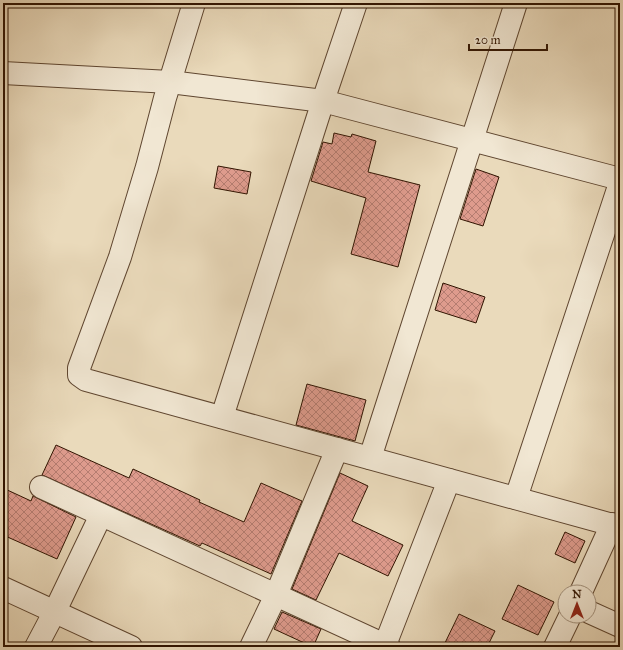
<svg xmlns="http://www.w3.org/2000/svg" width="623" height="650" viewBox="0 0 623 650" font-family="'IM FELL Great Primer',serif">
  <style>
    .building { fill: url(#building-cross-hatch); stroke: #311401 }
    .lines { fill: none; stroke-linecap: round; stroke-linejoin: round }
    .minor-casing { stroke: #5f4630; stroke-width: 24 }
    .minor { stroke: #f1e7d3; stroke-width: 22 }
  </style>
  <defs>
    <pattern id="building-cross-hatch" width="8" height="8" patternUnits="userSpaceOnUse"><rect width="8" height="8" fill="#de9b8d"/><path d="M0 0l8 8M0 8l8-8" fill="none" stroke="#b57d71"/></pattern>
  </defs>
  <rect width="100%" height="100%" fill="#eadabb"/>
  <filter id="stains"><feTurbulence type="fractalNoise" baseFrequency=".005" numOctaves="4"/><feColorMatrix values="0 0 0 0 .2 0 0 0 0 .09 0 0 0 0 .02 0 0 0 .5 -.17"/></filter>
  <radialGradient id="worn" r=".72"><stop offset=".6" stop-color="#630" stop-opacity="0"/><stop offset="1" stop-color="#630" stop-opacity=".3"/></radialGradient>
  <g class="building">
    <polygon points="334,133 351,137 352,134 376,141 368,172 420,185 398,267 351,254 366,198 311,181 323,142 332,144"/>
    <polygon points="218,166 251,172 247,194 214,188"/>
    <polygon points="476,169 499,177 483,226 460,219"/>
    <polygon points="443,283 485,297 476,323 435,310"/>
    <polygon points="307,384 366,400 355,441 296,425"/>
    <polygon points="56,445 129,478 133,469 200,500 199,502 244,522 261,483 302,501 271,574 202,543 200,546 42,475"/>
    <polygon points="340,473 368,486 352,521 403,545 388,576 339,553 316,600 292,589"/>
    <polygon points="3,488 31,501 33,496 76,517 57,559 3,535"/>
    <polygon points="565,532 585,541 575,563 555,554"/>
    <polygon points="518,585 554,602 538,635 502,619"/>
    <polygon points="282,612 321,629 313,647 274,629"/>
    <polygon points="459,614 495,631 487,647 443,647"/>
  </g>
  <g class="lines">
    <g class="minor-casing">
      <g id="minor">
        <polyline points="194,3 165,98 147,167 120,257 79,368 79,375 86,380 620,527"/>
        <polyline points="3,73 170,82 323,101 620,179"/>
        <polyline points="222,417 323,101 356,3"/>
        <polyline points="370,458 516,3"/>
        <polyline points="41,487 389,647"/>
        <polyline points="516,498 620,183"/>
        <polyline points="3,588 131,647"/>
        <polyline points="581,592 612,524"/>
        <polyline points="589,612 620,626"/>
        <polyline points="385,645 449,480"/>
        <polyline points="36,647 55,611 101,515"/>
        <polyline points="251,647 276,595 337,449"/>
        <polyline points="555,647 570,616"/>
      </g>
    </g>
    <use href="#minor" class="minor"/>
  </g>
  <rect width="623" height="650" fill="none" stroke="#eadabb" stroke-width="16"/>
  <rect x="4" y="4" width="615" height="642" fill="none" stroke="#311401" stroke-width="2"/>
  <rect x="8" y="8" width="607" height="634" fill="none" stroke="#311401"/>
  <g transform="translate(577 604)"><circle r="19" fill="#f1e7d3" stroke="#a4937f"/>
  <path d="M0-3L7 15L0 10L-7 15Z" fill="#8f2418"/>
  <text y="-6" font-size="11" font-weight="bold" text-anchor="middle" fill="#311401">N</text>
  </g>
  <path d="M469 44v6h78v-6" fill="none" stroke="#311401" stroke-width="2"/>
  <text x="475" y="44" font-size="12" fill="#311401" stroke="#f1e7d3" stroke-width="3" paint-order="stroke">20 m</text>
  <rect width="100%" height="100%" filter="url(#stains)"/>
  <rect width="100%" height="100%" fill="url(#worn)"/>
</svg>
